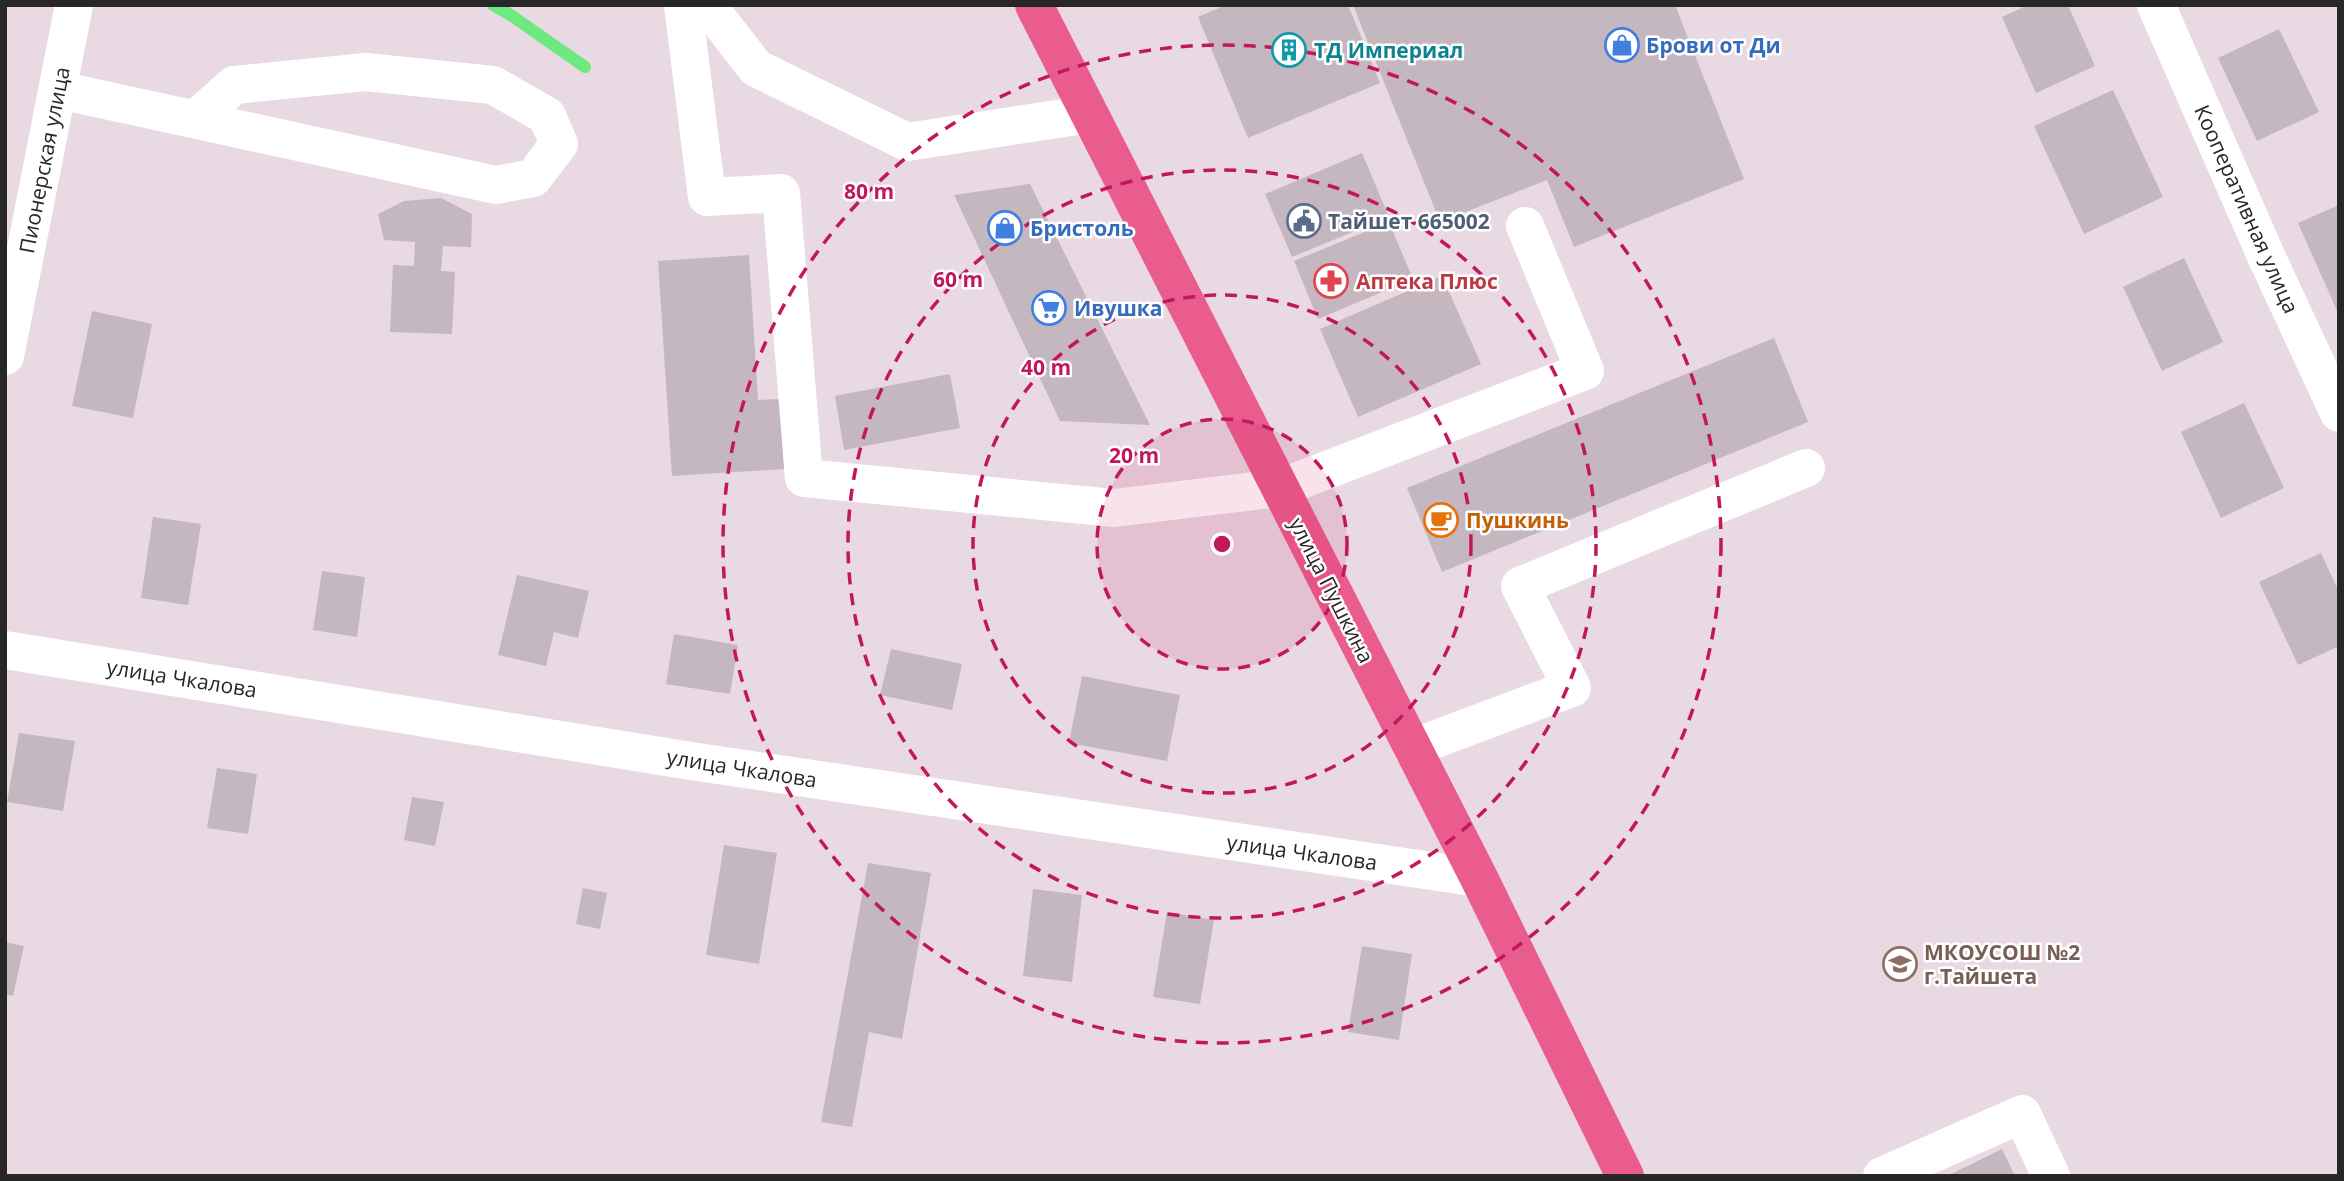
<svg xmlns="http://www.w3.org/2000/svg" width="2344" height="1181" viewBox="0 0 2344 1181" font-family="'Open Sans',sans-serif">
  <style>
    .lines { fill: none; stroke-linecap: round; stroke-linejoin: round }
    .stream { stroke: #6de980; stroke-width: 12 }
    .building { fill: #c4b7bf }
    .minor { stroke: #fff; stroke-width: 38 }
    .major { stroke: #eb5c8e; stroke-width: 38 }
    .ring { fill: none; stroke: #c2185b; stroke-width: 3.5; stroke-dasharray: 12 9 }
    .labels { text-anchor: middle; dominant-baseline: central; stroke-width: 5; stroke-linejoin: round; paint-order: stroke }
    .shop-label { font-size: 21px; font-weight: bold; fill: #366cbe; stroke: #fff; text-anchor: start }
    .culture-label { font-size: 21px; font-weight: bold; fill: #0d838f; stroke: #fff; text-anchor: start }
    .street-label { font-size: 21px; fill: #272727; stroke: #fff }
    .service-label { font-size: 21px; font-weight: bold; fill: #4e5e75; stroke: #fff; text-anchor: start }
    .health-label { font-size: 21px; font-weight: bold; fill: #be3a42; stroke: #fff; text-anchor: start }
    .food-label { font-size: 21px; font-weight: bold; fill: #c56008; stroke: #fff; text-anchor: start }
    .education-label { font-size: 21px; font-weight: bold; fill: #785e54; stroke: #fff; text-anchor: start }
    .centre { fill: #c2185b; stroke: #fff; stroke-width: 3.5 }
    .ring-label { font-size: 21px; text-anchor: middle; font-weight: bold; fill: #c2185b; stroke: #fff; stroke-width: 5; stroke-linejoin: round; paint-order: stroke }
  </style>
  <rect width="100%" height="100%" fill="#e9d9e2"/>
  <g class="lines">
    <polyline class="stream" points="493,5 509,14 585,67"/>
  </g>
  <g class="building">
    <polygon points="1226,5 1348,5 1380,83 1248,138 1198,17"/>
    <polygon points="1353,5 1675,5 1744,179 1574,247 1547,180 1440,222"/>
    <polygon points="2028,5 2068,5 2095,66 2036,93 2002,17"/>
    <polygon points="2279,29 2319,112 2257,141 2218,58"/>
    <polygon points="2113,90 2163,197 2084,234 2034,126"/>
    <polygon points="1362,153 1389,217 1292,257 1265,194"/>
    <polygon points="1030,184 1150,425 1060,421 954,195"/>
    <polygon points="441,198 472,214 471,247 443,246 441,271 455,272 452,334 390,332 393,265 414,266 415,242 384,240 378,214 404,201"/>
    <polygon points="2339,205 2339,315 2298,223"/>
    <polygon points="1389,222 1413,279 1318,319 1294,261"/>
    <polygon points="749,255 758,400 780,399 784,469 672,476 658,261"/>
    <polygon points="2184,258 2223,342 2162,371 2123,287"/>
    <polygon points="1442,276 1481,364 1358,417 1320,329"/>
    <polygon points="92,311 152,324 133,418 72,406"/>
    <polygon points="1774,338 1808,422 1442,572 1407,488"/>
    <polygon points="950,374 960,428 844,450 835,396"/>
    <polygon points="2244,403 2284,488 2221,518 2181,432"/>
    <polygon points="153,517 201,524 188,605 141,598"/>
    <polygon points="2321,553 2339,592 2339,646 2298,665 2259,582"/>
    <polygon points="322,571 365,577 357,637 313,630"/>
    <polygon points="517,575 589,591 578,638 554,632 546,666 498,655"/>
    <polygon points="674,634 738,645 730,694 666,684"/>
    <polygon points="891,649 962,664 952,710 880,695"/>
    <polygon points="1082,676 1180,695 1167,761 1069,743"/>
    <polygon points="19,733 75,741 63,811 7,802"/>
    <polygon points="217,768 257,774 248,834 207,828"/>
    <polygon points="412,797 444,802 435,846 404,840"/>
    <polygon points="724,845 777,853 759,964 706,955"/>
    <polygon points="868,863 931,873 902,1039 869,1032 852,1127 821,1122"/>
    <polygon points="583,888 607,893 600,929 576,924"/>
    <polygon points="1033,889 1082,895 1072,982 1023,976"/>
    <polygon points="1167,912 1214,920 1200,1004 1153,997"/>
    <polygon points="5,942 24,946 13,996 5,994"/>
    <polygon points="1362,946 1412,954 1399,1040 1348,1032"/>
    <polygon points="2002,1149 2015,1176 1947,1176"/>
  </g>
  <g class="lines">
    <g class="minor">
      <polyline points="683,5 707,197 781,193 804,478 1114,508 1280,488 1585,371 1525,226"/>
      <polyline points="707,5 756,68 907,142 1090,114"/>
      <polyline points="2156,5 2267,258 2339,413"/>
      <polyline points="59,90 496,185 533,178 559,144 547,116 493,85 366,72 234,85 196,119"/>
      <polyline points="5,356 74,5"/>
      <polyline points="5,650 691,761 1479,878"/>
      <polyline points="1412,748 1572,688 1520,586 1806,468"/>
      <polyline points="1882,1176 2022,1114 2051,1176"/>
    </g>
    <polyline class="major" points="1034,5 1479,878 1625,1176"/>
  </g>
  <circle cx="1222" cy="544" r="125" fill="#c2185b" fill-opacity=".12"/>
  <g class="ring">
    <circle cx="1222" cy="544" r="125"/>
    <circle cx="1222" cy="544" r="249"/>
    <circle cx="1222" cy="544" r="374"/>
    <circle cx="1222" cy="544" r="499"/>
  </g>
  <defs>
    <g id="shop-ring" transform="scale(1.75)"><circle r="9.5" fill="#fff" stroke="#3f7fe0" stroke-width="1.5"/><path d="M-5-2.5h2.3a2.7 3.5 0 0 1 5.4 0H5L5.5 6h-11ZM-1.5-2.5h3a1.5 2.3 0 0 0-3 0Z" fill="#3f7fe0"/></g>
    <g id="building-ring" transform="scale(1.75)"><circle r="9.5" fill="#fff" stroke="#0f9aa8" stroke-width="1.5"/><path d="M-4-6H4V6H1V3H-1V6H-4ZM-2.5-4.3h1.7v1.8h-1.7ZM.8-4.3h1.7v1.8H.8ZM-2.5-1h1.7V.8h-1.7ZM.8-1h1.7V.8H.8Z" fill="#0f9aa8"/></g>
    <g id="civic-ring" transform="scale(1.75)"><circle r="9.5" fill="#fff" stroke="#5c6f8a" stroke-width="1.5"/><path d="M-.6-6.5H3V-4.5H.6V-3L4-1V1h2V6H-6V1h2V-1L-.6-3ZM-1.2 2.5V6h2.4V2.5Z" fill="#5c6f8a"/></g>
    <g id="pharmacy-ring" transform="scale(1.75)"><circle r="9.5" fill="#fff" stroke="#e0444e" stroke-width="1.5"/><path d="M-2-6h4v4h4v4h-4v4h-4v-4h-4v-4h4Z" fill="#e0444e"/></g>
    <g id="supermarket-ring" transform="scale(1.75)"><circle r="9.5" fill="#fff" stroke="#3f7fe0" stroke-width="1.5"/><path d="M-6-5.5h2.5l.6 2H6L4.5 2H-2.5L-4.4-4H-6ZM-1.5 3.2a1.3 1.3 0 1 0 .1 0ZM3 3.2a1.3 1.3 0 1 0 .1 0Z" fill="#3f7fe0"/></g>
    <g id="cafe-ring" transform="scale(1.75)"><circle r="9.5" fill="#fff" stroke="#e8710a" stroke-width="1.5"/><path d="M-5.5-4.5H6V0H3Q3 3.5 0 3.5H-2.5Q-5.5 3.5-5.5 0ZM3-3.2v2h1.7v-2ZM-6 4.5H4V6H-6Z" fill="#e8710a"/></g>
    <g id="school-ring" transform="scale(1.75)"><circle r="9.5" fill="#fff" stroke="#8d6e63" stroke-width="1.5"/><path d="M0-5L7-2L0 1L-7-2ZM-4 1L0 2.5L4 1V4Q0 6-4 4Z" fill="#8d6e63"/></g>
  </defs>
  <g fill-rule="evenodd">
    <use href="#shop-ring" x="1622" y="45"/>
    <use href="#building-ring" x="1289" y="50"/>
    <use href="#civic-ring" x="1304" y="221"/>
    <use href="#shop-ring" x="1005" y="228"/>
    <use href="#pharmacy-ring" x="1331" y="281"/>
    <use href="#supermarket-ring" x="1049" y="308"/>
    <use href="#cafe-ring" x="1441" y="520"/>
    <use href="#school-ring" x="1900" y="964"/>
  </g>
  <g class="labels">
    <g class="shop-label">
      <text x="1646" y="45">Брови от Ди</text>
      <text x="1030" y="228">Бристоль</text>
      <text x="1074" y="308">Ивушка</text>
    </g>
    <g class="culture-label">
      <text x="1314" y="50">ТД Империал</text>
    </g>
    <g class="street-label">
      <text transform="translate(44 160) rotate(-79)">Пионерская улица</text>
      <text transform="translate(2247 209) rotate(66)">Кооперативная улица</text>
      <text transform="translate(1332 590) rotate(63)">улица Пушкина</text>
      <text transform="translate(182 678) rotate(9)">улица Чкалова</text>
      <text transform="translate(742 768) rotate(9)">улица Чкалова</text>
      <text transform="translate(1302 852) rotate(8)">улица Чкалова</text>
    </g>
    <g class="service-label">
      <text x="1328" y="221">Тайшет 665002</text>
    </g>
    <g class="health-label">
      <text x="1356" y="281">Аптека Плюс</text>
    </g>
    <g class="food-label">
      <text x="1466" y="520">Пушкинь</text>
    </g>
    <g class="education-label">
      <text x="1924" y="952">МКОУСОШ №2<tspan x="1924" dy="24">г.Тайшета</tspan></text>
    </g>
  </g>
  <circle cx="1222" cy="544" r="10" class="centre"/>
  <g class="ring-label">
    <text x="869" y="199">80 m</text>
    <text x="958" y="287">60 m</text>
    <text x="1046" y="375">40 m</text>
    <text x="1134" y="463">20 m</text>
  </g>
  <rect width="2344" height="1181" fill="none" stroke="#272727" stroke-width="14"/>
</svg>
